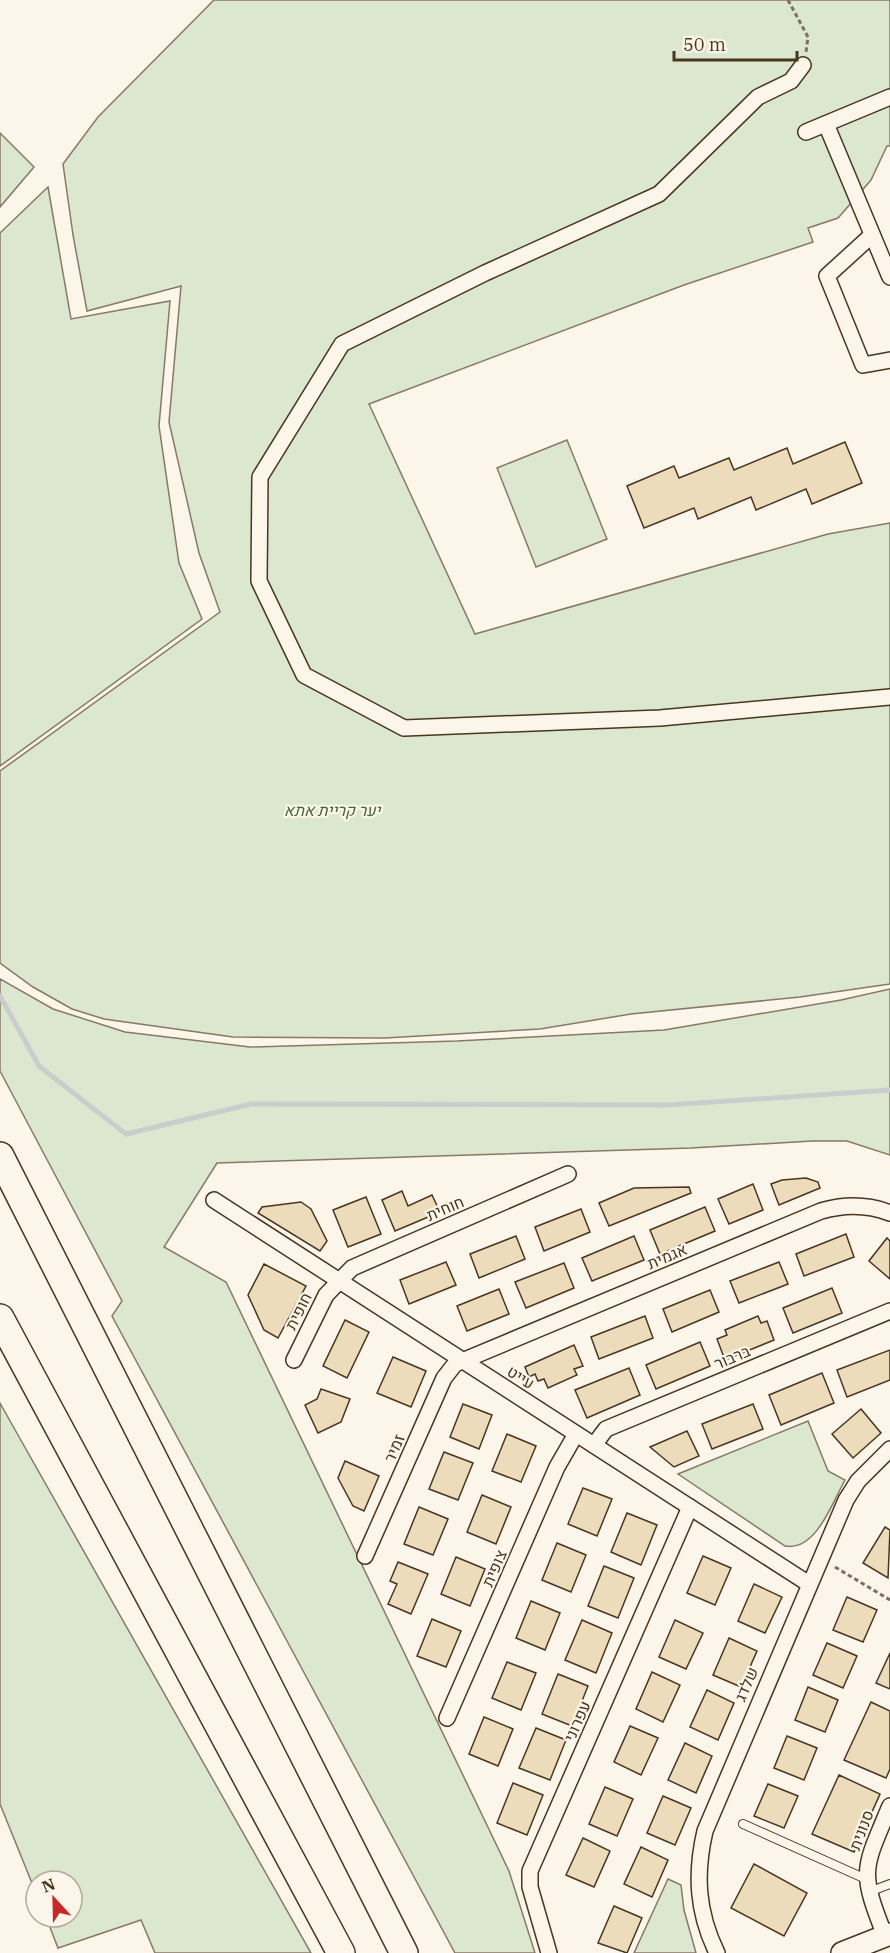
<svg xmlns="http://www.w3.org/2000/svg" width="890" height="1953" viewBox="0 0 890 1953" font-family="'IBM Plex Serif',Heebo,serif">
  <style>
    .green { fill: #dce7d0; stroke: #887966; stroke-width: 1.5 }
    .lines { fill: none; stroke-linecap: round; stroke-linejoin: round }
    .stream { stroke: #c9cecd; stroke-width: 5 }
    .building { fill: #ecdcbc; stroke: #4a3520; stroke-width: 1.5 }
    .lane-casing { stroke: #4a3520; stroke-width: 10 }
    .street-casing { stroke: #4a3520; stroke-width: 18 }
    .secondary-casing { stroke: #4a3520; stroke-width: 24 }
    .highway-casing { stroke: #4a3520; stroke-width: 30 }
    .path { stroke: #7f6f5c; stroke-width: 3; stroke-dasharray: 4.5 3; stroke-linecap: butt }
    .lane { stroke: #fbf6e9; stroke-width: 8 }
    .street { stroke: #fbf6e9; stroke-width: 15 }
    .secondary { stroke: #fbf6e9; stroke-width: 21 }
    .highway { stroke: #fbf6e9; stroke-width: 27 }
    .labels { text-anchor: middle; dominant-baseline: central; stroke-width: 4.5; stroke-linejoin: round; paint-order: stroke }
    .park-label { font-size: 16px; font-style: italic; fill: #436837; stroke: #fbf6e9 }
    .street-label { font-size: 16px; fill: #4a3520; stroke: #fbf6e9 }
  </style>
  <rect width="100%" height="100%" fill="#fbf6e9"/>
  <g class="green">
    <polygon points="214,0 890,0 890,146 887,146 871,180 838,218 808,228 813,242 684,285 369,404 475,634 828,534 890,523 890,984 800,997 631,1014 540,1029 385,1038 233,1037 104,1019 72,1009 33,987 0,963 0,771 220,612 199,553 169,422 181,286 87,311 73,235 63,164 98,117"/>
    <polygon points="0,133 34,167 0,207"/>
    <polygon points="48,187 71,319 170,301 159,426 179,563 202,619 0,766 0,233"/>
    <polygon points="567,440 607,539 536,567 497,468"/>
    <polygon points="0,979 53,1009 125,1032 250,1047 457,1041 664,1030 841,1000 890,989 890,1155 847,1141 812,1141 691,1148 217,1163 164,1247 226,1282 509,1871 535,1953 455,1953 112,1316 122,1301 0,1071"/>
    <polygon points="0,1403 14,1428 311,1953 155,1953 141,1920 58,1948 46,1917 72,1917 72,1881 36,1881 36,1893 0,1804"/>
    <path d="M808 1421 828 1471 845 1480C833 1501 816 1552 785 1546L678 1474Z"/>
    <polygon points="668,1879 681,1885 684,1910 696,1953 634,1953"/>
  </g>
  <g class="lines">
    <polyline class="stream" points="0,996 39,1066 126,1134 251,1104 668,1105 890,1090"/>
  </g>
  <g class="building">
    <polygon points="845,442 862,483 812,504 806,489 756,510 751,497 698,519 694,508 644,528 627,486 674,466 679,478 729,458 734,470 787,448 793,464"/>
    <polygon points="806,1178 818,1182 820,1188 779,1205 771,1184 782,1180"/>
    <polygon points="753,1184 763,1210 729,1224 718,1199"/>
    <polygon points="689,1187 691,1193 609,1226 599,1203 634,1188"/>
    <polygon points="402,1191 408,1206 432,1195 440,1212 395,1231 382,1200"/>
    <polygon points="366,1197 381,1234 348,1247 333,1210"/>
    <polygon points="301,1202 311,1209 327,1241 320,1251 258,1213 262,1207"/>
    <polygon points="705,1207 715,1231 660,1254 650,1230"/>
    <polygon points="581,1209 590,1232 544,1251 535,1227"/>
    <polygon points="846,1234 854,1257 804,1276 796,1254"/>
    <polygon points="516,1236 525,1259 479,1278 470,1254"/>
    <polygon points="634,1236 644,1260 592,1281 582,1258"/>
    <polygon points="887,1238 890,1241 890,1279 869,1261"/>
    <polygon points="446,1262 456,1285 409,1304 400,1280"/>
    <polygon points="779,1262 788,1284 739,1303 730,1281"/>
    <polygon points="564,1263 574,1288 526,1308 515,1282"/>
    <polygon points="264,1264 306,1286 278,1338 264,1330 248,1295"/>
    <polygon points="832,1288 842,1313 793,1333 783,1308"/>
    <polygon points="499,1289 509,1314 467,1331 457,1306"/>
    <polygon points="710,1290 719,1312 672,1332 663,1309"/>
    <polygon points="645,1316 653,1338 599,1359 591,1337"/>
    <polygon points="758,1316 761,1323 767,1321 774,1340 725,1360 717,1339 727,1335 725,1330"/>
    <polygon points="345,1320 369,1332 347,1378 323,1366"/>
    <polygon points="700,1342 710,1366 656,1389 646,1365"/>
    <polygon points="574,1345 583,1366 574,1369 577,1375 548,1388 544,1379 538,1381 535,1374 529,1377 525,1367"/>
    <polygon points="890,1350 890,1380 847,1397 837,1370"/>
    <polygon points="393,1357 426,1371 411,1407 377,1393"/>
    <polygon points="629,1368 640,1395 587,1418 575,1390"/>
    <polygon points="822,1373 834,1403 781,1425 769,1395"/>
    <polygon points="321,1389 350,1399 341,1422 318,1433 305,1405 317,1399"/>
    <polygon points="463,1404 492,1415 479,1449 450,1437"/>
    <polygon points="753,1404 763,1429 712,1449 702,1424"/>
    <polygon points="861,1409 881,1433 853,1458 832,1434"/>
    <polygon points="687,1431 699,1456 674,1467 650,1447"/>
    <polygon points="507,1434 536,1446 521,1482 492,1471"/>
    <polygon points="444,1452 473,1463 458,1500 429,1489"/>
    <polygon points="345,1461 379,1476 364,1511 353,1506 338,1478"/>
    <polygon points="583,1488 612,1499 597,1536 568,1524"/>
    <polygon points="482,1495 511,1507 496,1544 467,1532"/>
    <polygon points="419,1507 448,1519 433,1555 404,1544"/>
    <polygon points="627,1513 657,1525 641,1565 611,1552"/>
    <polygon points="885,1527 890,1530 888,1578 863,1563"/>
    <polygon points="557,1543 586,1555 571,1592 542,1580"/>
    <polygon points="703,1556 731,1568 715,1605 687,1593"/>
    <polygon points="456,1557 485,1569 470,1606 441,1594"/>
    <polygon points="398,1562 428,1574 411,1614 388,1604 397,1584 390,1581"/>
    <polygon points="604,1566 634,1578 618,1618 588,1606"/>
    <polygon points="754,1584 782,1597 765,1633 738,1621"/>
    <polygon points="847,1597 877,1610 863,1642 833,1630"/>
    <polygon points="531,1601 560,1613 545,1650 516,1638"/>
    <polygon points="432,1619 461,1631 446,1667 417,1656"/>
    <polygon points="582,1620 612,1633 596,1673 565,1660"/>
    <polygon points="675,1620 703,1633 686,1669 659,1657"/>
    <polygon points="729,1638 757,1651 741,1687 713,1675"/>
    <polygon points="827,1643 857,1656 843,1688 813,1675"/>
    <polygon points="890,1653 890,1689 876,1683"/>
    <polygon points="507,1662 536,1673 521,1710 492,1698"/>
    <polygon points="652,1672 680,1685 663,1722 636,1709"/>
    <polygon points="558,1674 588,1686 572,1726 542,1714"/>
    <polygon points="808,1687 838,1700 825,1732 795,1720"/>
    <polygon points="707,1690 734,1703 718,1740 690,1727"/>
    <polygon points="871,1702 890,1711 890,1769 886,1778 844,1760"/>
    <polygon points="484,1717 513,1729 498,1766 469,1754"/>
    <polygon points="630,1726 658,1738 641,1775 614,1762"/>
    <polygon points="536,1728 566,1740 550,1780 519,1768"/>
    <polygon points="787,1736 817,1748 804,1780 774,1768"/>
    <polygon points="685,1743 712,1756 696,1793 668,1780"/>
    <polygon points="839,1775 880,1794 854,1852 812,1834"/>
    <polygon points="513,1783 543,1795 527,1835 497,1823"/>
    <polygon points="768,1784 798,1796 784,1828 754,1816"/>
    <polygon points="605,1787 633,1799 617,1836 589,1824"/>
    <polygon points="663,1796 691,1808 675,1845 647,1833"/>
    <polygon points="583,1838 610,1851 594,1887 566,1875"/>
    <polygon points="641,1847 668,1860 652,1897 624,1884"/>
    <polygon points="754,1864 807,1893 784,1936 731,1908"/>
    <polygon points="614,1906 642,1918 627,1953 598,1943"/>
  </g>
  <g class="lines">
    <g class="lane-casing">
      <g id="lane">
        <polyline points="743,1824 866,1879"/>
        <polyline points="869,1892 890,1884"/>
      </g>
    </g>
    <g class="street-casing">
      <g id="street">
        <polyline points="803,65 791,81 758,97 659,194 485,273 342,344 260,477 259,581 304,675 404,728 660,718 890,697"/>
        <polyline points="826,124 890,277"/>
        <polyline points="806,132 890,97"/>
        <polyline points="872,235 827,276 863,365 890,360"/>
        <polyline points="214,1200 809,1584"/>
        <polyline points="294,1360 326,1295 352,1268 568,1174"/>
        <polyline points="594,1445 606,1429 890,1311"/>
        <path d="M365 1556 444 1378 455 1364 821 1211C845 1204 867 1204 890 1213"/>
        <polyline points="447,1718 557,1467 576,1434"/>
        <path d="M885 1936C859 1870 863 1870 890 1806"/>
        <polyline points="549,1953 530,1887 530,1871 690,1507"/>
        <path d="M717 1953C697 1912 695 1874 705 1831L846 1500 858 1481 890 1449"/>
      </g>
    </g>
    <g class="secondary-casing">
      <polyline id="secondary" points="842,1953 890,1934"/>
    </g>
    <g class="highway-casing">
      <g id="highway">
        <polyline points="0,1156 404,1953"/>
        <polyline points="0,1318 341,1953"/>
      </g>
    </g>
    <g class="path">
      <polyline points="788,0 808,37 806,52"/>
      <polyline points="835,1567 890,1600"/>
    </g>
    <use href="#lane" class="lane"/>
    <use href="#street" class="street"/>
    <use href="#secondary" class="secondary"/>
    <use href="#highway" class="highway"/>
  </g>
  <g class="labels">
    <g class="park-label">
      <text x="332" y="810">יער קריית אתא</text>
    </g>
    <g class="street-label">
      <text transform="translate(445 1208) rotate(-23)">חוחית</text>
      <text transform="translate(667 1256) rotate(-23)">אגמית</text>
      <text transform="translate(298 1311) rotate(-63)">חופית</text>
      <text transform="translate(732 1357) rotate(-23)">ברבור</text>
      <text transform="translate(521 1377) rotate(33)">עייט</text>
      <text transform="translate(394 1448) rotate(-66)">זמיר</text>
      <text transform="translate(494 1568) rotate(-66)">צופית</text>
      <text transform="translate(746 1684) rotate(-67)">שלדג</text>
      <text transform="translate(577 1721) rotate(-66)">עפרוני</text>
      <text transform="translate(861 1830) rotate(-69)">סנונית</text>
    </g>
  </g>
  <g transform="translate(54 1899) rotate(338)"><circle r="28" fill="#fbf6e9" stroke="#b4a999" stroke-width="1.5"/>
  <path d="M0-4.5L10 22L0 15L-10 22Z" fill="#c62828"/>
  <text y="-9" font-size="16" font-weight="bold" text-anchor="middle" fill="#4a3520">N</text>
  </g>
  <path d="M674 51v9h123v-9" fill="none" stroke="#4a3520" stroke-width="3"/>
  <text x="683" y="51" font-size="18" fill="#4a3520" stroke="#fbf6e9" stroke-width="4.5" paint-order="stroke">50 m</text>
</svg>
